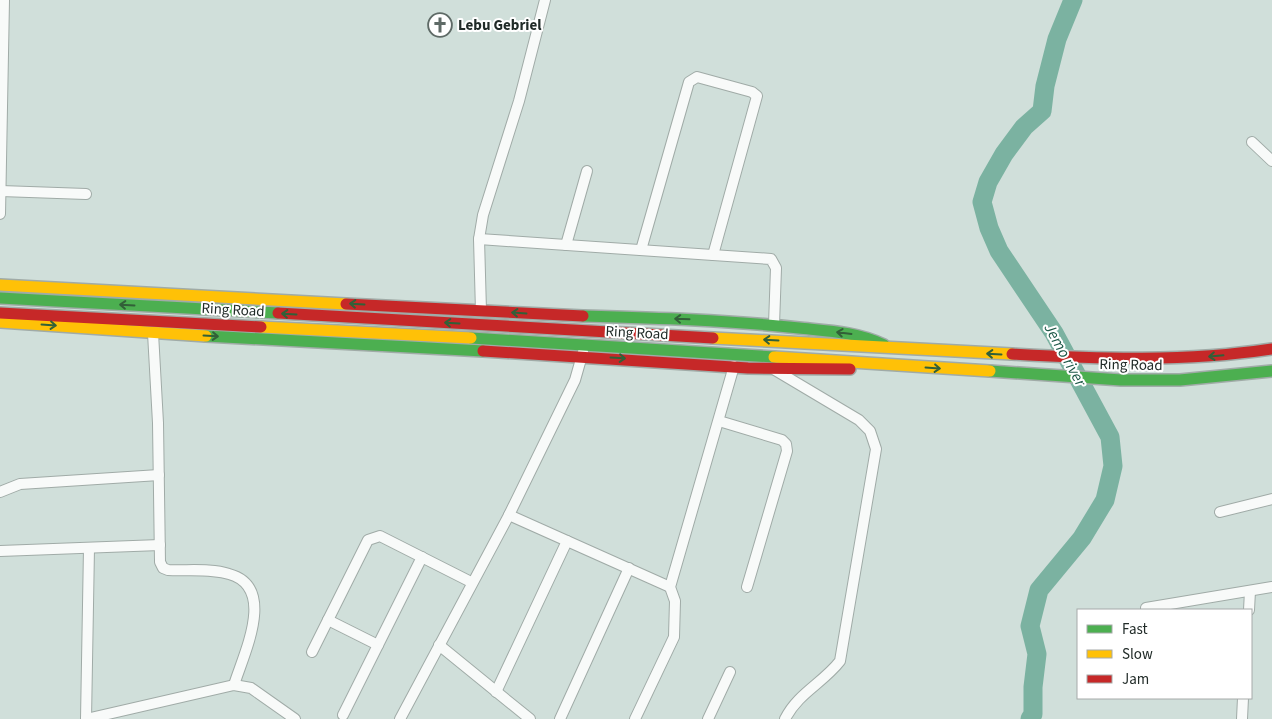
<svg xmlns="http://www.w3.org/2000/svg" width="1272" height="719" viewBox="0 0 1272 719" font-family="'Source Sans 3',sans-serif">
  <style>
    .lines { fill: none; stroke-linecap: round; stroke-linejoin: round }
    .river { stroke: #7bb2a1; stroke-width: 19 }
    .street-casing { stroke: #a0aba7; stroke-width: 12 }
    .fast-casing { stroke: #a0aba7; stroke-width: 14 }
    .slow-casing { stroke: #a0aba7; stroke-width: 14 }
    .jam-casing { stroke: #a0aba7; stroke-width: 14 }
    .street { stroke: #f8faf9; stroke-width: 10 }
    .fast { stroke: #4caf50; stroke-width: 11 }
    .slow { stroke: #ffc107; stroke-width: 11 }
    .jam { stroke: #c62828; stroke-width: 11 }
    .oneway { stroke: #326038 }
    .labels { text-anchor: middle; dominant-baseline: central; stroke-width: 4; stroke-linejoin: round; paint-order: stroke }
    .poi-label { font-size: 15px; font-weight: bold; fill: #212b28; stroke: #fff; text-anchor: start }
    .street-label { font-size: 15px; fill: #212b28; stroke: #fff }
    .water-label { font-size: 16px; font-style: italic; fill: #1d5847; stroke: #fff }
  </style>
  <rect width="100%" height="100%" fill="#d0dfda"/>
  <g class="lines">
    <polyline class="river" points="1030,719 1033,714 1033,687 1037,654 1030,626 1039,590 1082,538 1105,500 1113,466 1110,437 1054,333 999,251 989,228 982,202 988,182 1004,154 1024,127 1042,111 1045,86 1057,39 1073,0"/>
    <g class="street-casing">
      <g id="street">
        <polyline points="1252,142 1272,161"/>
        <polyline points="1,191 86,194"/>
        <polyline points="0,214 4,0"/>
        <polyline points="479,239 771,259 776,268 774,325"/>
        <polyline points="566,245 587,171"/>
        <polyline points="641,250 689,82 697,77 752,92 757,96 713,255"/>
        <polyline points="481,311 479,239 483,215 519,101 545,0"/>
        <path d="M153 333 158 423 160 562 163 568 168 570C187 571 211 568 229 574 277 587 244 653 234 685"/>
        <path d="M775 370 859 420 870 431 876 449 840 661C823 683 798 693 785 719"/>
        <polyline points="719,421 782,440 786,444 787,451 747,587"/>
        <polyline points="0,492 20,484 159,475"/>
        <polyline points="1220,512 1272,499"/>
        <polyline points="509,515 670,587"/>
        <polyline points="0,551 160,545"/>
        <polyline points="1146,608 1272,587"/>
        <polyline points="1249,610 1250,591"/>
        <polyline points="328,620 378,645"/>
        <polyline points="439,645 530,719"/>
        <polyline points="312,652 368,540 380,536 471,582"/>
        <polyline points="496,692 567,541"/>
        <polyline points="343,715 422,557"/>
        <polyline points="86,719 234,685 251,688 295,719"/>
        <polyline points="86,719 89,548"/>
        <polyline points="400,719 509,515 575,380 583,352"/>
        <polyline points="560,719 629,568"/>
        <polyline points="635,719 674,637 675,601 670,587 734,366"/>
        <polyline points="708,719 730,672"/>
        <polyline points="1242,719 1243,698"/>
      </g>
    </g>
    <g class="fast-casing">
      <g id="fast">
        <polyline points="0,298 278,313"/>
        <path d="M583 316C655 318 727 320 799 328 828 331 857 332 884 345"/>
        <polyline points="206,336 483,351"/>
        <polyline points="471,338 774,357"/>
        <polyline points="990,371 1121,380 1180,380 1272,371"/>
      </g>
    </g>
    <g class="slow-casing">
      <g id="slow">
        <polyline points="0,285 346,304"/>
        <polyline points="0,322 206,336"/>
        <polyline points="261,327 471,338"/>
        <polyline points="713,338 1012,354"/>
        <polyline points="774,357 990,371"/>
      </g>
    </g>
    <g class="jam-casing">
      <g id="jam">
        <polyline points="346,304 583,316"/>
        <polyline points="0,313 261,327"/>
        <polyline points="278,313 713,338"/>
        <polyline points="483,351 748,368 850,369"/>
        <path d="M1012 354C1099 359 1186 362 1272 349"/>
      </g>
    </g>
    <use href="#street" class="street"/>
    <use href="#fast" class="fast"/>
    <use href="#slow" class="slow"/>
    <use href="#jam" class="jam"/>
  </g>
  <defs><path id="oneway-shaft" d="M-6 0H5M1.5-3L5.5 0L1.5 3" fill="none" stroke-width="1.6" stroke-linecap="round" stroke-linejoin="round" transform="scale(1.25)"/></defs>
  <g class="oneway">
    <use href="#oneway-shaft" transform="translate(357 304) rotate(-177)"/>
    <use href="#oneway-shaft" transform="translate(127 305) rotate(-177)"/>
    <use href="#oneway-shaft" transform="translate(519 313) rotate(-176)"/>
    <use href="#oneway-shaft" transform="translate(289 314) rotate(-177)"/>
    <use href="#oneway-shaft" transform="translate(682 319) rotate(-178)"/>
    <use href="#oneway-shaft" transform="translate(452 323) rotate(-177)"/>
    <use href="#oneway-shaft" transform="translate(49 325) rotate(4)"/>
    <use href="#oneway-shaft" transform="translate(844 333) rotate(-173)"/>
    <use href="#oneway-shaft" transform="translate(211 336) rotate(3)"/>
    <use href="#oneway-shaft" transform="translate(771 340) rotate(-177)"/>
    <use href="#oneway-shaft" transform="translate(994 354) rotate(-177)"/>
    <use href="#oneway-shaft" transform="translate(1216 356) rotate(175)"/>
    <use href="#oneway-shaft" transform="translate(618 358) rotate(3)"/>
    <use href="#oneway-shaft" transform="translate(933 368) rotate(4)"/>
  </g>
  <defs>
    <g id="church-ring" transform="scale(1.25)"><circle r="9.5" fill="#fff" stroke="#5e6a66" stroke-width="1.5"/><path d="M-1.2-6h2.4v3.5h3.3v2.4h-3.3V6h-2.4V-.1h-3.3v-2.4h3.3Z" fill="#5e6a66"/></g>
  </defs>
  <g fill-rule="evenodd">
    <use href="#church-ring" x="440" y="25"/>
  </g>
  <g class="labels">
    <g class="poi-label">
      <text x="458" y="25">Lebu Gebriel</text>
    </g>
    <g class="street-label">
      <text transform="translate(233 310) rotate(3)">Ring Road</text>
      <text transform="translate(637 333) rotate(3)">Ring Road</text>
      <text transform="translate(1131 365) rotate(1)">Ring Road</text>
    </g>
    <g class="water-label">
      <text transform="translate(1065 355) rotate(61)">Jemo river</text>
    </g>
  </g>
  <rect x="1077" y="609" width="175" height="90" fill="#ffffff" stroke="#a6aaa9"/>
  <rect x="1087" y="625" width="25" height="8" fill="#4caf50" stroke="#a6aaa9"/>
  <text x="1122" y="634" font-size="15" fill="#212b28">Fast</text>
  <rect x="1087" y="650" width="25" height="8" fill="#ffc107" stroke="#a6aaa9"/>
  <text x="1122" y="659" font-size="15" fill="#212b28">Slow</text>
  <rect x="1087" y="675" width="25" height="8" fill="#c62828" stroke="#a6aaa9"/>
  <text x="1122" y="684" font-size="15" fill="#212b28">Jam</text>
</svg>
